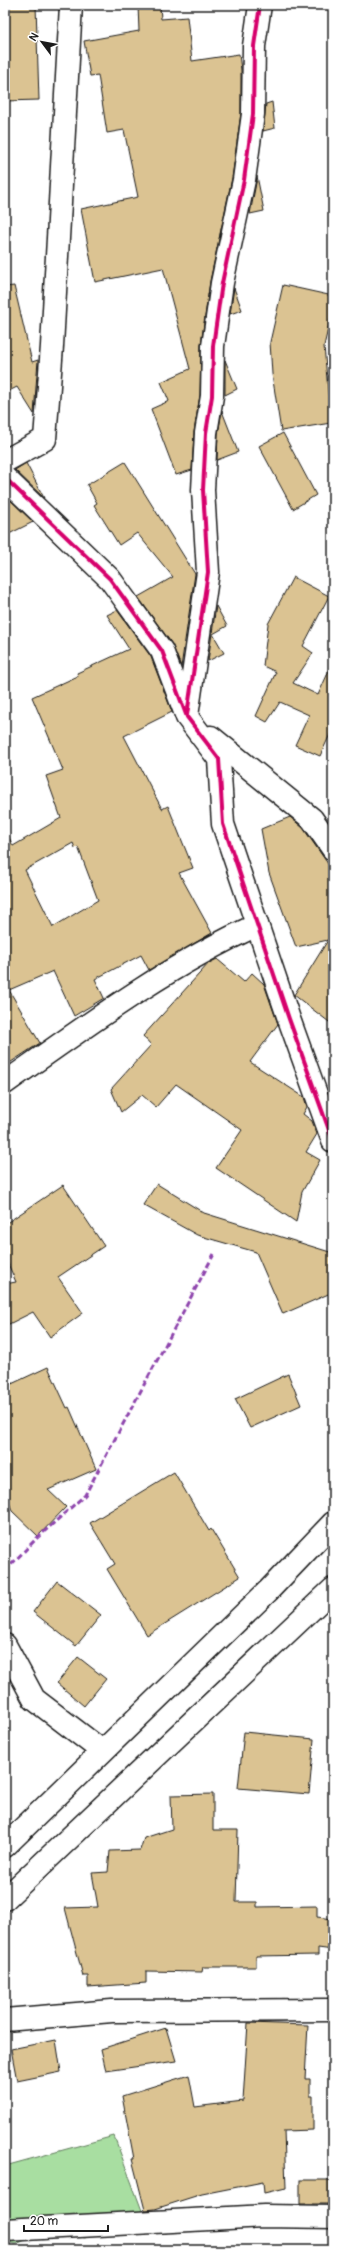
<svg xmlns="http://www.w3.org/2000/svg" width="338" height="2255" viewBox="0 0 338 2255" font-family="Pangolin,sans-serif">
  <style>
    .green { fill: #a8dea1; stroke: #627d5e }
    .building { fill: #dbc392; stroke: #1c1c1c; fill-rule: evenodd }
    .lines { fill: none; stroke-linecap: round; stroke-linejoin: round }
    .minor-casing { stroke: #1c1c1c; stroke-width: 25 }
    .major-casing { stroke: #1c1c1c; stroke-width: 25 }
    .minor { stroke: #fff; stroke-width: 22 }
    .major { stroke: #fff; stroke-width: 22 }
    .quiet { stroke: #8e44ad; stroke-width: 3; stroke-dasharray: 6 3; stroke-linecap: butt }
    .cycleway-casing { stroke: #fff; stroke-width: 6 }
    .cycleway { stroke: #d6006c; stroke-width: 4 }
  </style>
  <rect width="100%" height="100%" fill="#fff"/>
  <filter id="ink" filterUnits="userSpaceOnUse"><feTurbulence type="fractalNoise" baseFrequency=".025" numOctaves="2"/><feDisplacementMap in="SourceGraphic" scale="8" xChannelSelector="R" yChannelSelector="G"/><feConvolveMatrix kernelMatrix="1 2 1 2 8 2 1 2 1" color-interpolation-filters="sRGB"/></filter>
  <g filter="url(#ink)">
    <polygon class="green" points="114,2136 144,2216 85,2238 55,2232 40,2234 16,2244 5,2242 5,2166"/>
    <g class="building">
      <polygon points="5,5 36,5 39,100 5,101"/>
      <polygon points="138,5 160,5 161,19 187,17 192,61 239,54 241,70 241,113 232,178 210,281 201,344 200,395 194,432 192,470 176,475 151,409 169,401 161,382 190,369 163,268 95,282 81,209 138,197 124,130 107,133 98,75 90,76 84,41 139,31"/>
      <polygon points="272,102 275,128 263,131 266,104"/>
      <polygon points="257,176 264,211 250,214 256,183"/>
      <polygon points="283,285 333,296 333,307 324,346 331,423 281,431 272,374 270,342"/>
      <polygon points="14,286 32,362 38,360 34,414 17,387 5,393 5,287"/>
      <polygon points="234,288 242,310 230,314"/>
      <polygon points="225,360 237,389 225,395"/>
      <polygon points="222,411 238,452 217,460 218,434"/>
      <polygon points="283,433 316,495 293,509 259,446"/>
      <polygon points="125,462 195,574 181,667 172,644 138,597 173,577 137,533 119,545 94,505 97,503 87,485"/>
      <polygon points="26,463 44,498 15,470"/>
      <polygon points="5,495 33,522 5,536"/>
      <polygon points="293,577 329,596 303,646 313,653 293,683 318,695 333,662 333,728 320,756 295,745 309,715 280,702 267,722 256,716 276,672 263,666 268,624"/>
      <polygon points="216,606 227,626 213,634 224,653 208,661"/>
      <path d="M117 610 151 657 172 712 124 736 162 809 168 806 193 868 179 873 212 933 149 970 141 955 95 979 104 998 74 1016 53 971 9 990 40 1043 5 1066V829L13 846 61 818 46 776 63 770 32 697 78 676 77 673 129 649 107 615ZM73 843 75 848 78 847 98 900 53 927 25 870Z"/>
      <polygon points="290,817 303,828 333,871 333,1025 294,995 328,940 296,947 269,873 261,829"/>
      <polygon points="217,959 244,982 252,973 264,984 278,1024 250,1062 304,1097 307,1107 303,1114 312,1121 317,1134 306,1152 320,1160 302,1192 296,1222 216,1168 242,1130 176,1084 156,1107 142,1095 121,1112 111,1089 151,1045 143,1036 209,963"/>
      <polygon points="157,1184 204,1213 333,1253 333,1292 283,1314 256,1252 197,1235 143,1205"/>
      <polygon points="63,1185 104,1246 58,1277 83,1313 50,1337 33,1312 5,1326 5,1284 16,1282 5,1257 5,1224"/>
      <polygon points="48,1367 67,1408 69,1407 96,1469 48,1490 66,1507 38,1536 12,1511 5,1490 5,1387"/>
      <polygon points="288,1374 301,1405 250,1428 235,1399"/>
      <polygon points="174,1472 209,1531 211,1529 240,1577 147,1635 107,1569 115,1564 90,1523"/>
      <polygon points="57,1581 101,1615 76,1646 33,1612"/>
      <polygon points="78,1657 106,1679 84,1706 57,1683"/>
      <polygon points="244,1732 314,1739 309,1794 238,1788"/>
      <polygon points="213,1794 213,1830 238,1830 236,1902 257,1902 257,1907 317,1906 317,1917 333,1919 333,1950 318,1948 318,1955 256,1956 256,1967 203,1967 202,1972 146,1971 146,1983 88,1987 88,1976 83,1976 65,1908 98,1907 92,1873 108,1872 110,1851 140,1850 144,1838 172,1829 171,1795"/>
      <polygon points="248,2023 308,2025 305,2079 310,2079 310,2096 313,2096 313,2130 284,2131 286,2188 264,2193 263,2182 202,2194 155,2209 145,2210 132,2159 134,2159 122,2096 189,2075 195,2107 243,2101"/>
      <polygon points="166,2028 176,2061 106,2071 101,2049"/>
      <polygon points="56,2040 61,2072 17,2081 11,2049"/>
      <rect x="300" y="2180" width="30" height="24"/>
    </g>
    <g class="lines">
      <g class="minor-casing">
        <g id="minor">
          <polyline points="5,461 45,439 52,346 71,5"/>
          <polyline points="5,478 110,579 162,651 187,717 219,759 223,824 289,1019 333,1141"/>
          <polyline points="187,716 208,572 203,490 206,433 212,396 213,346 222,283 244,180 253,114 254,46 260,5"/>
          <polyline points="211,737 312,819 333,849"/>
          <path d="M5 1083C86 1026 167 966 257 925"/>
          <polyline points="5,1645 34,1699 102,1751"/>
          <polyline points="5,2020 112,2011 333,2010"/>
          <polyline points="5,2230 264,2216 333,2217"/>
        </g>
      </g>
      <g class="major-casing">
        <g id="major">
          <polyline points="5,1846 268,1591 333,1523"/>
          <polyline points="5,1899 333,1589"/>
        </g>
      </g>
      <use href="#minor" class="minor"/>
      <use href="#major" class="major"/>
      <polyline class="quiet" points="5,1571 36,1539 85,1495 214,1254"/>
      <g class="cycleway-casing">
        <g id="cycleway">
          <polyline points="5,478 110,579 162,651 187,717 219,759 223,824 289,1019 333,1141"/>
          <polyline points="187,715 208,572 203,490 206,433 212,396 213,346 222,283 244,180 253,114 254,46 260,5"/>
        </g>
      </g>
      <use href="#cycleway" class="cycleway"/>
    </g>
  </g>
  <rect width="338" height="2255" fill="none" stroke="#fff" stroke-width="20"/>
  <rect x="10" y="10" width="318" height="2235" fill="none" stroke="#1c1c1c" stroke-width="1.5" filter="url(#ink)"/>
  <g transform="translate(42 42) rotate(302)" stroke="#ffffff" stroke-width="3" paint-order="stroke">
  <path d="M0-3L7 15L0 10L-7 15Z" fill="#1c1c1c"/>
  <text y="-6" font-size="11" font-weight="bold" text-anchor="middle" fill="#1c1c1c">N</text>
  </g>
  <path d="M24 2225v6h84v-6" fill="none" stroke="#1c1c1c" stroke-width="2"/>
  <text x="30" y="2225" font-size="12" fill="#1c1c1c" stroke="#ffffff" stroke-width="3" paint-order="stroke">20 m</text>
</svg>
